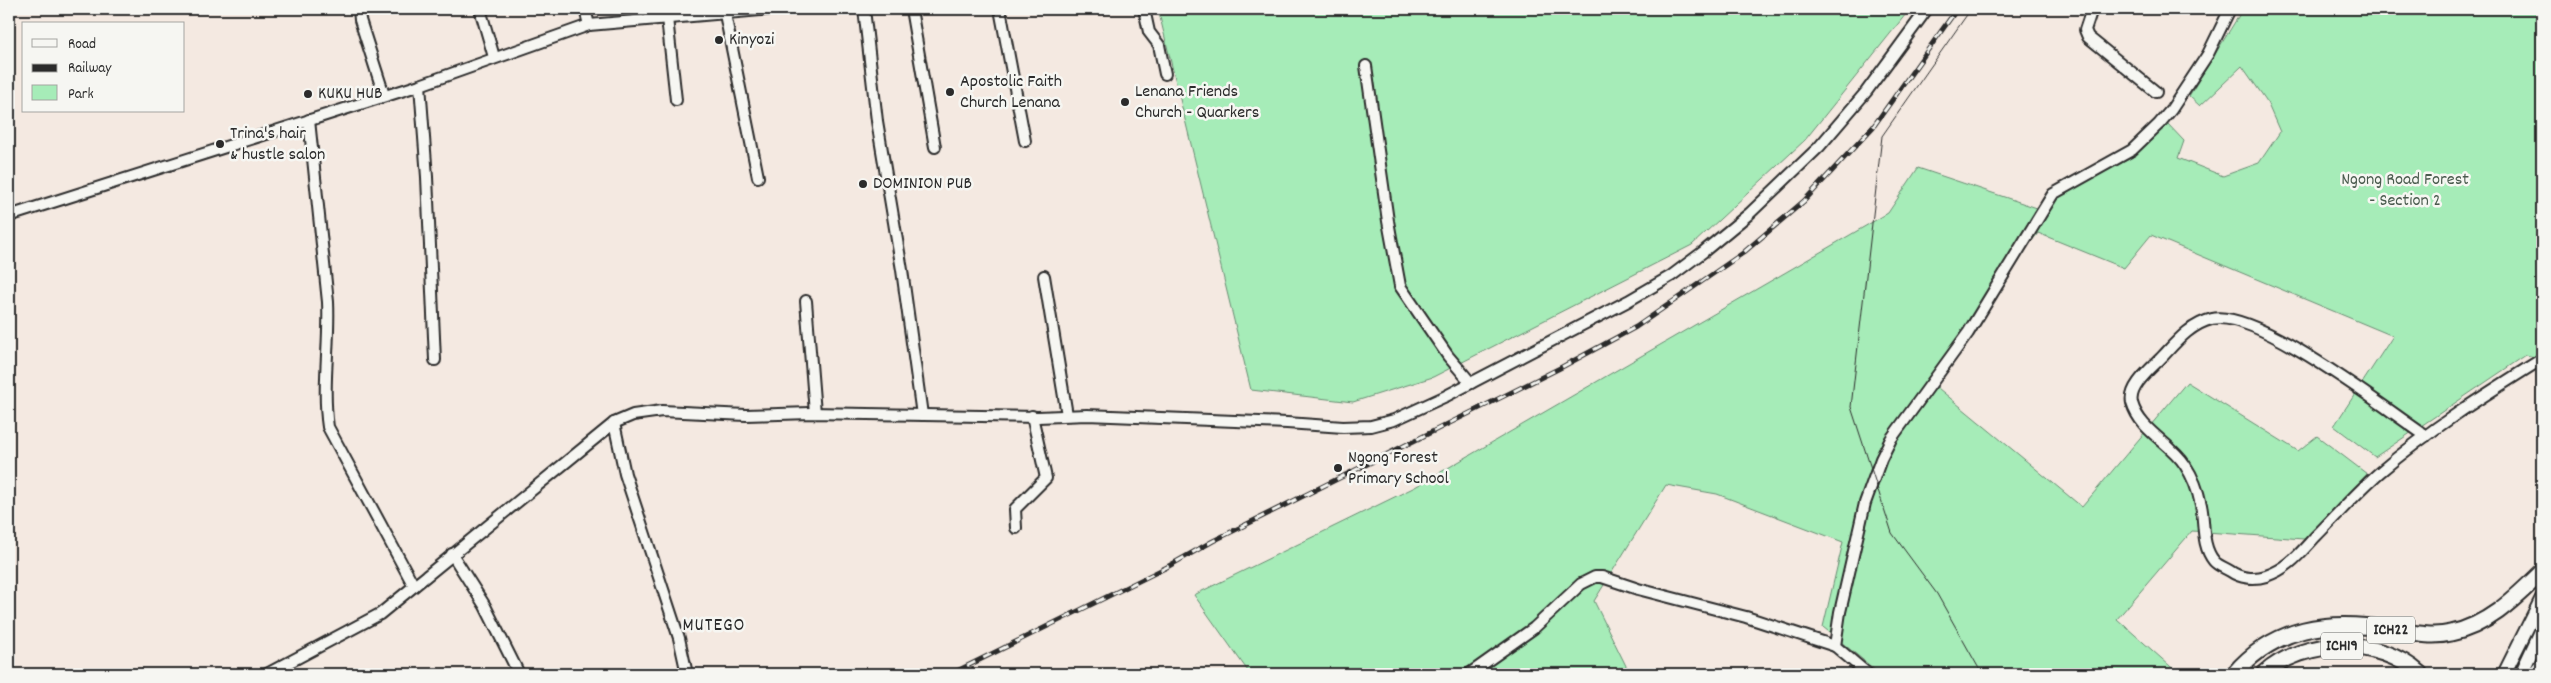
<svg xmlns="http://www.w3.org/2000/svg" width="2551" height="683" viewBox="0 0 2551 683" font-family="Dekko,sans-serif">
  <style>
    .green { fill: #a6ecb8; stroke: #688c72 }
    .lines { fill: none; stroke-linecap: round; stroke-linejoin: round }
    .minor-casing { stroke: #2b2b2b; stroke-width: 14 }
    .major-casing { stroke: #2b2b2b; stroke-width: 16 }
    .highway-casing { stroke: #2b2b2b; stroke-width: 19 }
    .minor { stroke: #f6f6f2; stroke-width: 10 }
    .major { stroke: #f6f6f2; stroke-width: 12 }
    .highway { stroke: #f6f6f2; stroke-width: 15 }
    .tram { stroke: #2b2b2b; stroke-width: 1 }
    .rail-casing { stroke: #2b2b2b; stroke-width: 5 }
    .rail { stroke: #f6f6f2; stroke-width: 3; stroke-dasharray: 9; stroke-linecap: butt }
    .poi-dot { fill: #2b2b2b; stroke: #f6f6f2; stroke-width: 2 }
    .labels { text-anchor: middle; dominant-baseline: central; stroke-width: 5; stroke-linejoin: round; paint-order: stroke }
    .shield { fill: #f6f6f2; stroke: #686867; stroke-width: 1 }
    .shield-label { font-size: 16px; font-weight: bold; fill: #2b2b2b }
    .poi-label { font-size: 18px; fill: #2b2b2b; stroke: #f6f6f2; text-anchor: start }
    .park-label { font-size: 18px; fill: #4a5b4e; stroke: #f6f6f2 }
    .neighbourhood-label { font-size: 19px; letter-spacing: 1px; fill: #2b2b2b; stroke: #f6f6f2 }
  </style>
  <rect width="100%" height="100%" fill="#f4e9e1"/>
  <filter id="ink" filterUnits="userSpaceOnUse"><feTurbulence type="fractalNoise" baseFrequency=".02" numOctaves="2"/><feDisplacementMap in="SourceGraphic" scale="10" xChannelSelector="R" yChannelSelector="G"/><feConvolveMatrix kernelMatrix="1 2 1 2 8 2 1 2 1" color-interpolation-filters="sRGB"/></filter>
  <g filter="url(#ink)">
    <g class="green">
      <polygon points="1158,9 1910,9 1805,140 1692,245 1433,377 1353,402 1251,390"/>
      <polygon points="2243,9 2542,9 2542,359 2526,355 2375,457 2334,426 2393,336 2151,235 2124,268 2038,233 1927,379 2082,507 2187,382 2298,451 2317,436 2367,474 2304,539 2192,531 2117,619 2179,674 1880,674 1823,627 1843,542 1717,494 1666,485 1594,601 1630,674 1250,674 1194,595 1415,487 1888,213 1918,168 2037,208 2133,157 2167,123 2184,141 2178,158 2223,176 2259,163 2280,132 2266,100 2242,66 2200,106 2189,96"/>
    </g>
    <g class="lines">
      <g class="minor-casing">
        <g id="minor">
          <polyline points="359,9 360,20 384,95"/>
          <polyline points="480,9 494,57"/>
          <polyline points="585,9 589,25"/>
          <polyline points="724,9 758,177"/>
          <polyline points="864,9 877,121 902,270 922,415"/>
          <polyline points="911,9 935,147"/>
          <polyline points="1000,9 1025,141"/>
          <polyline points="1144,9 1149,32 1159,45 1165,74"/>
          <polyline points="2092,9 2085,30 2088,37 2156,92"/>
          <polyline points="667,18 676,100"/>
          <polyline points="1366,66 1388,221 1400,286 1448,356 1471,383"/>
          <polyline points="420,85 427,177 435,360"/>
          <path d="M309 120 328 302C330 343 322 386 328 427L414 586"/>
          <polyline points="9,216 420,85 589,25 772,9"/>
          <polyline points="1044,276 1067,415"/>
          <polyline points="806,301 815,413"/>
          <polyline points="614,423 625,474 679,638 687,674"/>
          <path d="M2426 436C2386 409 2256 308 2212 319 2191 324 2177 341 2163 356 2153 367 2128 386 2132 403 2140 431 2170 442 2185 465 2193 477 2198 490 2201 505 2205 523 2201 545 2214 561 2217 565 2225 568 2230 571 2240 578 2254 580 2266 576 2288 569 2300 553 2315 537 2336 516 2357 492 2380 472 2430 429 2486 394 2542 359"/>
          <polyline points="1016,528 1015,509 1046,478 1032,416"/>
          <polyline points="452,554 485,606 519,674"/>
          <polyline points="267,674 380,614 614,423 633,415 662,411 746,415 810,413 1038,417 1087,415 1287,423 1343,427 1371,426 1394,420 1446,396 1628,301 1671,276 1703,252 1749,214 1819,147 1866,92 1927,9"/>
          <polyline points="1469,674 1534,628 1581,584 1595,577 1602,577 1638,589 1746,617 1835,646"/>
          <polyline points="1868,674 1835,646 1840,612 1865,503 1881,459 1891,439 1968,333 2053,194 2132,150 2159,124 2171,110 2208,54 2230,9"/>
        </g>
      </g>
      <g class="major-casing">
        <g id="major">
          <polyline points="2504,674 2542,598"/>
          <polyline points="2521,674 2542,629"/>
        </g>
      </g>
      <g class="highway-casing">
        <g id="highway">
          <path d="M2234 674C2275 626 2328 620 2387 629 2409 632 2430 638 2451 633 2489 625 2515 598 2542 572"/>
          <path d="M2264 674C2305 637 2379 637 2420 674"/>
          <polyline points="2535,674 2542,666"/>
        </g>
      </g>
      <use href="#minor" class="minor"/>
      <use href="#major" class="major"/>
      <use href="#highway" class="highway"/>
      <polyline class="tram" points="1971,9 1882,136 1851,407 1892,533 1937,594 1982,674"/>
      <g class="rail-casing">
        <polyline id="rail" points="951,674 1167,567 1213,541 1560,368 1636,327 1743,253 1804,201 1873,127 1957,9"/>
      </g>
      <use href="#rail" class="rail"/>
    </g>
  </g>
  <g class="poi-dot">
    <circle cx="719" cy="40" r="5"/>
    <circle cx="950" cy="92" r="5"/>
    <circle cx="308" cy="94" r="5"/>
    <circle cx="1125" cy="102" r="5"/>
    <circle cx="220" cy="144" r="5"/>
    <circle cx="863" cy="184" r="5"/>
    <circle cx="1338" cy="468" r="5"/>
  </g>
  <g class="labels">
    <g class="shield">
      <rect x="2367" y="616.5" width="48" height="27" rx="4"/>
      <rect x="2321" y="632.5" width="42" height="27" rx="4"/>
    </g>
    <g class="shield-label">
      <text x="2391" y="630">ICH22</text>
      <text x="2342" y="646">ICH19</text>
    </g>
    <g class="poi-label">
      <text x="729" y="40">Kinyozi</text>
      <text x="960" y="82">Apostolic Faith<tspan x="960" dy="21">Church Lenana</tspan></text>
      <text x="1135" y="92">Lenana Friends<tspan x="1135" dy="21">Church - Quarkers</tspan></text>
      <text x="318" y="94">KUKU HUB</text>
      <text x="230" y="134">Trina's hair<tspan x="230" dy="21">&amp; hustle salon</tspan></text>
      <text x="873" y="184">DOMINION PUB</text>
      <text x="1348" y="458">Ngong Forest<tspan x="1348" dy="21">Primary School</tspan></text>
    </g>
    <g class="park-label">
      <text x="2405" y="180">Ngong Road Forest<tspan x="2405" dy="21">- Section 2</tspan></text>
    </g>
    <g class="neighbourhood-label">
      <text x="714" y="626">MUTEGO</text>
    </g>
  </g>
  <rect width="2551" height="683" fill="none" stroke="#f6f6f2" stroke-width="30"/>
  <rect x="15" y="15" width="2521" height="653" fill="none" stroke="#2b2b2b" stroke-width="2" filter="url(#ink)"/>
  <rect x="22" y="22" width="162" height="90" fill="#f6f6f2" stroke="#a5a5a2"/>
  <rect x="32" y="39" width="25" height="8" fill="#f6f6f2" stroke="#a5a5a2"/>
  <text x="68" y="48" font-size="15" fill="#2b2b2b">Road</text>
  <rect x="32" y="64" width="25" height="8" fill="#2b2b2b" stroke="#a5a5a2"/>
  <text x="68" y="72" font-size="15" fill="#2b2b2b">Railway</text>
  <rect x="32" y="85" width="25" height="15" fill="#a6ecb8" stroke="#a5a5a2"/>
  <text x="68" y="98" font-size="15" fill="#2b2b2b">Park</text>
</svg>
